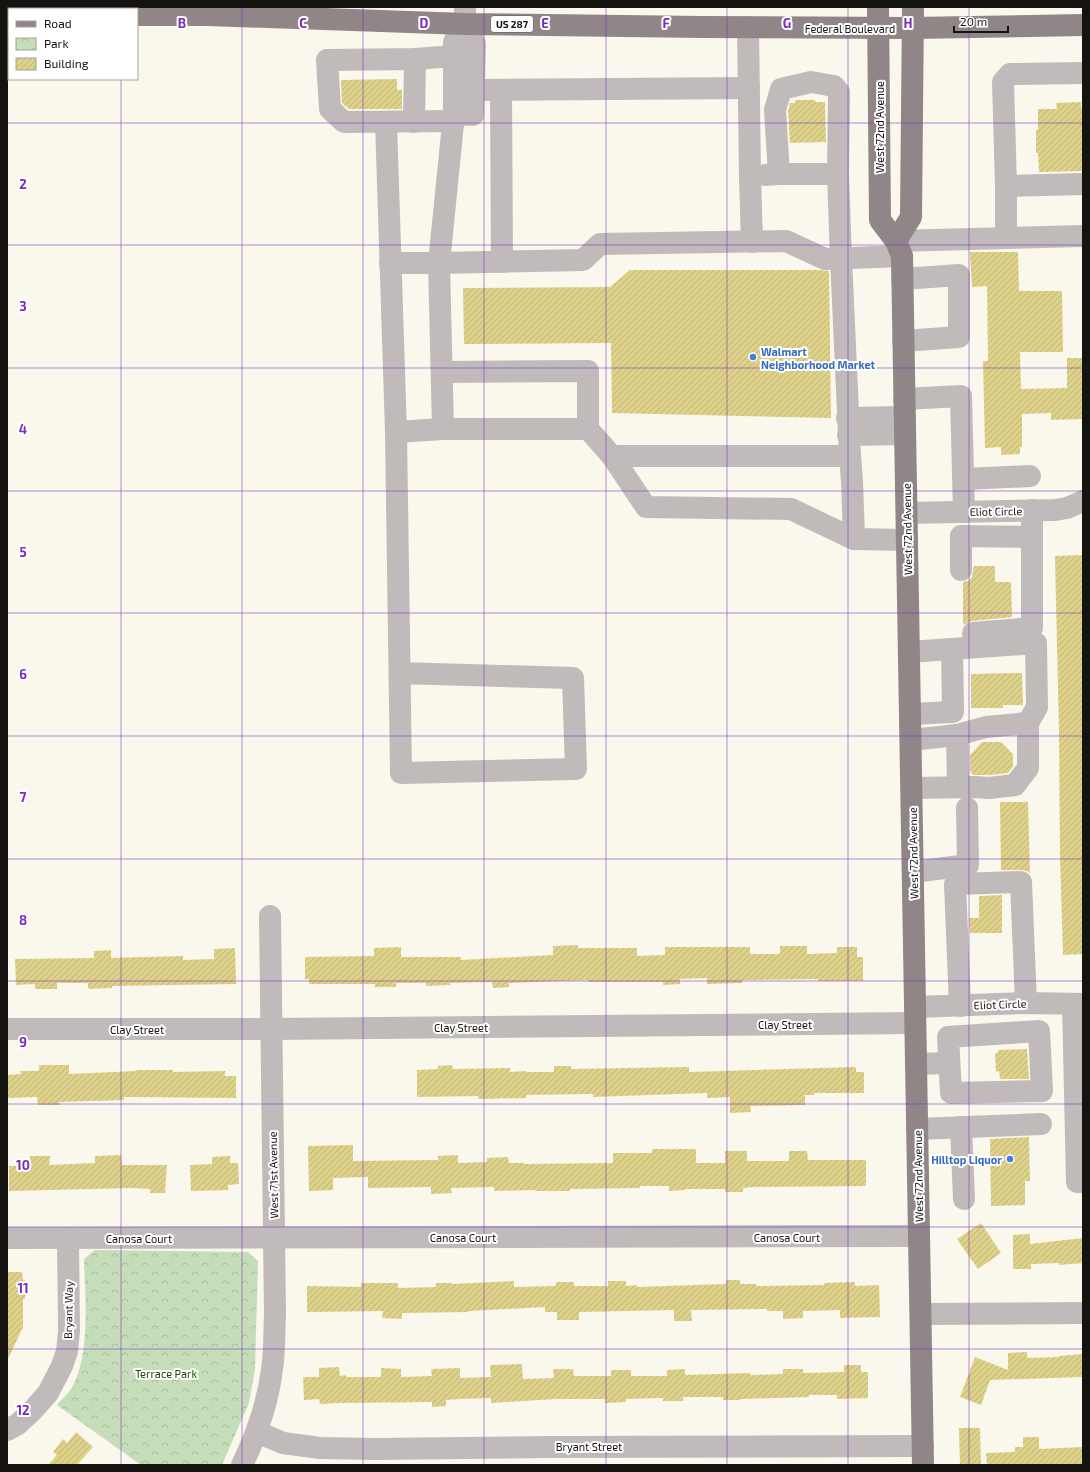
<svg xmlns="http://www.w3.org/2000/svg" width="1090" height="1472" viewBox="0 0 1090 1472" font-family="'Exo 2',sans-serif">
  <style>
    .park { fill: url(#park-crowns) }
    .building { fill: url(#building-hatch) }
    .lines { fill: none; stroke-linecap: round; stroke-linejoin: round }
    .minor { stroke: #c0babb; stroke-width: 22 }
    .major { stroke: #908587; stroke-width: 22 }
    .grid { fill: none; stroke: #7b2cbf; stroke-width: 1; stroke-opacity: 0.55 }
    .shop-dot { fill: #3f7fe0; stroke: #fff; stroke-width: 1.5 }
    .labels { text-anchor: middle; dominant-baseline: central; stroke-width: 4; stroke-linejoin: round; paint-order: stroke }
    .shield { fill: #fff; stroke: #5a5a57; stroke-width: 1 }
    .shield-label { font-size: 10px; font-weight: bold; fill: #14130f }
    .street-label { font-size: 11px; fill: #14130f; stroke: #fff }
    .shop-label { font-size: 11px; font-weight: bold; fill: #366cbe; stroke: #fff; text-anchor: start }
    .park-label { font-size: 11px; fill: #224402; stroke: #fff }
    .grid-label { font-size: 13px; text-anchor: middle; font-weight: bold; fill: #7b2cbf; stroke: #fff; stroke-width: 4; stroke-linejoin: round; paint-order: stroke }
  </style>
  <defs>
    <pattern id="park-crowns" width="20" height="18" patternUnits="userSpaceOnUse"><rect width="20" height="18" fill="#c5ddb8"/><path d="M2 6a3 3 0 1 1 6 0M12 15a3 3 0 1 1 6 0" fill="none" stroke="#a8bd9d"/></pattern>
    <pattern id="building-hatch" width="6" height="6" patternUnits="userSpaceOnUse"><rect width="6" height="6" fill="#ded18a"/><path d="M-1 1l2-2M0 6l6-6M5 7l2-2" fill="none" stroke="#beb376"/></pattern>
  </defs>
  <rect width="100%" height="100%" fill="#faf8ec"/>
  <path class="park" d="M95 1250 248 1252 258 1261 255 1369 249 1403 222 1465H141L57 1405C61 1400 67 1395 71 1389 91 1357 85 1295 84 1259Z"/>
  <g class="building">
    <polygon points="397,79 397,90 402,90 402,109 349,109 342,103 341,80"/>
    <polygon points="795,100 815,100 815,102 825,102 826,142 790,143 788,111 790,103 795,103"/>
    <polygon points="1081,102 1081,108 1083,108 1083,171 1039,172 1038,153 1036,153 1036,130 1038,130 1038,109 1057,109 1056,103"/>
    <polygon points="970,252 1018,252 1019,291 1062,291 1063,352 1020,352 1021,389 1067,388 1067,358 1083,358 1083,419 1051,420 1051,413 1022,414 1022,447 1020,447 1020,454 1001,455 1001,447 985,448 983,361 988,361 987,286 972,287"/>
    <polygon points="630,270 819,270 829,271 831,418 612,413 611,343 464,344 463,288 610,287"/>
    <polygon points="1083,555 1083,954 1063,955 1060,857 1059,733 1055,556"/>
    <polygon points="974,566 995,566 995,582 1011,582 1012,617 972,621 963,625 963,582 968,581 972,577"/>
    <polygon points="1022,673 1023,705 1003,705 1003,708 971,708 971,674"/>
    <polygon points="982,742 1001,742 1013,754 1013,767 1008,773 989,775 973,775 970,771 970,755"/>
    <polygon points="1000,802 1028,802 1030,873 1027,871 1021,870 1001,870"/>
    <polygon points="1002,895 1002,933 970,933 969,918 979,918 979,896"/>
    <polygon points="578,945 578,948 637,948 637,956 665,955 665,947 750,947 750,954 780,954 780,946 807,946 807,954 837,953 837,947 857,947 857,957 863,957 863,981 818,981 818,979 742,980 742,983 707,984 707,978 680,979 680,984 663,985 663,982 588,982 588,980 509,983 509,987 493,988 492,982 450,983 450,985 426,986 426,983 396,983 396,987 375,987 375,984 309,984 309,979 305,979 305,957 374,956 374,948 401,947 401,957 461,957 461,960 553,955 553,946"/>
    <polygon points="235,948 236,984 112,986 112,988 88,989 88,983 57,983 57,989 35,989 35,984 16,985 15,959 94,958 94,951 111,950 111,958 183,956 183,960 214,959 214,949"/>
    <polygon points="1027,1049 1029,1079 1000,1079 999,1071 996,1072 995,1053 998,1053 998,1050"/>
    <polygon points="39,1065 69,1065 69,1074 136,1071 136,1070 173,1070 173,1072 225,1071 225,1076 236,1076 236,1098 124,1097 124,1100 59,1102 60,1105 38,1105 37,1097 7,1098 7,1075 21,1074 20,1071 39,1071"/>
    <polygon points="452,1065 453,1069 510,1068 510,1072 526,1071 526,1072 554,1072 554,1066 571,1066 571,1069 689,1067 689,1072 856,1067 856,1072 864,1072 864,1093 814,1093 814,1095 805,1095 805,1105 750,1106 751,1112 730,1113 730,1097 707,1098 707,1093 593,1097 593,1094 526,1095 526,1098 479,1099 478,1096 417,1097 417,1070 438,1069 438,1066"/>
    <polygon points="1029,1137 1030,1181 1025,1181 1025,1205 991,1206 990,1139"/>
    <polygon points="353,1145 353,1161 438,1160 438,1156 458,1155 458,1163 487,1162 487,1158 508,1157 509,1163 524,1163 524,1164 613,1163 613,1153 652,1153 652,1149 696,1149 696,1163 725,1163 725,1151 747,1151 747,1161 789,1161 789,1151 807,1151 808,1160 866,1160 866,1186 753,1187 743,1188 743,1192 725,1192 725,1189 685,1189 685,1190 669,1191 669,1186 640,1186 640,1188 570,1189 570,1191 535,1191 535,1190 494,1191 494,1187 451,1188 452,1193 431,1194 431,1187 368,1188 368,1177 333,1178 333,1190 309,1191 308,1146"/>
    <polygon points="121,1155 122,1165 167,1165 165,1193 150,1193 150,1189 132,1188 9,1191 9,1166 31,1166 30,1156 50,1156 49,1165 95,1163 95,1156"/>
    <polygon points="230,1156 230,1163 238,1163 239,1184 228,1185 228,1190 191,1191 190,1165 212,1164 212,1157"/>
    <polygon points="981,1223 1001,1253 978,1269 957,1239"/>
    <polygon points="1030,1234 1030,1244 1083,1238 1083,1263 1059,1265 1059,1263 1031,1264 1031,1269 1013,1269 1013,1235"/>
    <polygon points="7,1272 22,1272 23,1280 25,1280 25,1299 23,1299 23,1327 7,1361"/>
    <polygon points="726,1280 740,1280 740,1284 756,1284 756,1286 824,1285 824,1283 855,1282 855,1286 879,1285 880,1317 840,1318 840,1310 803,1311 803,1318 783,1319 783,1311 767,1311 767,1309 691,1310 692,1321 674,1321 674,1310 579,1312 579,1320 557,1320 557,1312 545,1312 545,1307 469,1311 469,1312 402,1313 402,1319 382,1318 383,1311 307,1312 307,1286 361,1287 361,1283 398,1283 398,1288 436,1287 436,1283 452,1283 452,1284 514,1281 514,1287 556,1286 556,1282 574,1282 574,1286 608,1286 608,1281 626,1281 626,1286 637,1285 637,1287 726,1284"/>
    <polygon points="1027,1352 1027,1358 1059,1357 1059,1356 1083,1354 1083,1377 990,1380 981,1405 960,1397 975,1357 1008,1370 1008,1353"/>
    <polygon points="522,1364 523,1379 554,1378 553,1369 573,1369 574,1376 611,1376 611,1370 631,1370 631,1376 667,1376 667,1370 685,1369 685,1375 750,1373 750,1375 783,1374 783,1369 803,1369 803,1373 844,1372 844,1365 861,1365 861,1372 868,1372 868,1398 837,1399 837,1395 809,1395 809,1397 741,1399 741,1400 723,1400 723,1397 683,1397 683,1401 663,1401 663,1398 626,1399 626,1402 605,1403 605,1399 555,1399 491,1403 491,1398 461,1399 446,1400 446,1406 432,1407 432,1402 339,1403 320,1404 319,1399 304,1400 303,1377 319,1377 319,1368 339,1367 340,1376 346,1375 346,1377 381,1377 381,1368 401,1369 401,1377 432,1376 431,1369 460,1368 460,1378 491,1377 490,1365"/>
    <polygon points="959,1428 980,1428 981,1465 960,1465"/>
    <polygon points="76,1432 93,1447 77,1465 48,1465 57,1455 53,1452 63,1439 67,1443"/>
    <polygon points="1023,1437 1039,1437 1039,1449 1083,1447 1083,1465 987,1465 986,1453 1015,1452 1015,1447 1023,1447"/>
  </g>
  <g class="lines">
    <g class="minor">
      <polyline points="112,7 112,9"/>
      <polyline points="748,27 750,177 752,242"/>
      <polyline points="1083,73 1010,74 1003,82 1006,186 1083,184"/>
      <polyline points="474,90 749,88"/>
      <polyline points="501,90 502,262"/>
      <polyline points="454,114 454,42 465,24 465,7"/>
      <polyline points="454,121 344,122 330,109 327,60 415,59 454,56"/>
      <polyline points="386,122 396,432 401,773 576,769 573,678 400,673"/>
      <polyline points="414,122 415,59"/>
      <polyline points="765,175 779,174 838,174"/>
      <polyline points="1006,186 1006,238"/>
      <polyline points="896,241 1083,236"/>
      <polyline points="390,263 439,263 583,260 600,244 786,241 825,259 902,256"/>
      <polyline points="902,279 959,275 959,337 903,341"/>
      <polyline points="442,372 588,371 588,429"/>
      <polyline points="904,399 961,396 964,512"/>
      <polyline points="847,418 905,417"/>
      <polyline points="443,429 439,263 454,114 473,115 475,44 465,24"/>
      <polyline points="396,432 443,429 588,429 612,456 850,456 841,258 838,174 839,92 834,86 811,82 781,89 775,110 779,174"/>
      <polyline points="848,435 905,434"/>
      <polyline points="612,456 646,507 791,509 854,539 907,540"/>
      <polyline points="850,456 852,481 854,539"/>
      <polyline points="964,479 1030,476"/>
      <polyline points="907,513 1055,510 1067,508 1083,501"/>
      <polyline points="961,570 961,536 1032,537"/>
      <polyline points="973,633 1032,628 1032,510"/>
      <polyline points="909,652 1036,643 1037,707 1028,723 1028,768 1015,785 989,788 975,787 912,788"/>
      <polyline points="910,714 953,712 952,649"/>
      <polyline points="957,735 958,787"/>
      <polyline points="911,740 957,735 986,727 1028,723"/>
      <polyline points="913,872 968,865 967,808"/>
      <polyline points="1073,1004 1077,1182 1083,1182"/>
      <polyline points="960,1006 955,884 1021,882 1026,1003"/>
      <polyline points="916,1007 1026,1003 1083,1004"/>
      <polyline points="7,1029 271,1029 915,1023"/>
      <polygon points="1039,1031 1042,1091 951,1093 948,1037"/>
      <polyline points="916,1064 949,1063"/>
      <polyline points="961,1127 964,1199"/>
      <polyline points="917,1129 1041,1124"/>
      <polyline points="7,1238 919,1236"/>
      <polyline points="921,1314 1083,1313"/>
      <polyline points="7,1430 18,1424 33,1410 48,1393 62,1366 67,1351 69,1331 68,1239"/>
      <polyline points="257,1432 283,1443 320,1448 375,1449 554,1447 923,1446"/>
      <path d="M242 1465C257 1434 268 1403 272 1369 275 1351 274 1332 275 1314L270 916"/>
    </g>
    <g class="major">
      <polyline points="878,7 880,220 896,241 902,256 923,1465"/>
      <polyline points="7,13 9,13"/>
      <polyline points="137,15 208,15 465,24 701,27 912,28 1083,25"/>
      <polyline points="896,241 911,217 913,7"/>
    </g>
  </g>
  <path class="grid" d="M121 7V9M242 7V1465M363 7V1465M484 7V1465M606 7V1465M727 7V1465M848 7V1465M969 7V1465M121 79V1465M7 123H1083M7 245H1083M7 368H1083M7 491H1083M7 613H1083M7 736H1083M7 859H1083M7 981H1083M7 1104H1083M7 1227H1083M7 1349H1083"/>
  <g class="shop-dot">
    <circle cx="753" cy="357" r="4"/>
    <circle cx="1010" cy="1159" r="4"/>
  </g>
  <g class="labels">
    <rect class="shield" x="491" y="16" width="42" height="16" rx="3"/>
    <g class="shield-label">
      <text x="512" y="24">US 287</text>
    </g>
    <g class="street-label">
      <text x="850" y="28">Federal Boulevard</text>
      <text transform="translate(879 127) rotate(-90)">West 72nd Avenue</text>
      <text transform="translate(996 511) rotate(-1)">Eliot Circle</text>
      <text transform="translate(907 529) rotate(-91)">West 72nd Avenue</text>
      <text transform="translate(913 853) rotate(-91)">West 72nd Avenue</text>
      <text transform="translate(1000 1004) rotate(-2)">Eliot Circle</text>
      <text x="785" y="1024">Clay Street</text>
      <text x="461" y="1027">Clay Street</text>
      <text x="137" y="1029">Clay Street</text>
      <text transform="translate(273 1175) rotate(-91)">West 71st Avenue</text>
      <text transform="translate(918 1176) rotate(-91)">West 72nd Avenue</text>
      <text x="463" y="1237">Canosa Court</text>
      <text x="787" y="1237">Canosa Court</text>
      <text x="139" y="1238">Canosa Court</text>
      <text transform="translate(68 1310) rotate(-89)">Bryant Way</text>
      <text x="589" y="1446">Bryant Street</text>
    </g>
    <g class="shop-label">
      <text x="761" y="351">Walmart<tspan x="761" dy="13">Neighborhood Market</tspan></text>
      <text x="1002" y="1159" text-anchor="end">Hilltop Liquor</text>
    </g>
    <g class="park-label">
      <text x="166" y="1373">Terrace Park</text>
    </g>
  </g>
  <g class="grid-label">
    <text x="182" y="28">B</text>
    <text x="303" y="28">C</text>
    <text x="424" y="28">D</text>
    <text x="545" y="28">E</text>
    <text x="666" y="28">F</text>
    <text x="787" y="28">G</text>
    <text x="908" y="28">H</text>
    <text x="23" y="189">2</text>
    <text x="23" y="311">3</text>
    <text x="23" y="434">4</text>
    <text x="23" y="557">5</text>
    <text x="23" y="679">6</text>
    <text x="23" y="802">7</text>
    <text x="23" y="925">8</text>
    <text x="23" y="1047">9</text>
    <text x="23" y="1170">10</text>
    <text x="23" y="1293">11</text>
    <text x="23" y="1415">12</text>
  </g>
  <rect width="1090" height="1472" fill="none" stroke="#14130f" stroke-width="16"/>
  <rect x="8" y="8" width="130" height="72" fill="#ffffff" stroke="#a1a19f"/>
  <rect x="16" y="21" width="20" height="6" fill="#908587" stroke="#a1a19f"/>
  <text x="44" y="28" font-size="12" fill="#14130f">Road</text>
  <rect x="16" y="38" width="20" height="12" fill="url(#park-crowns)" stroke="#a1a19f"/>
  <text x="44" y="48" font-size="12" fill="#14130f">Park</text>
  <rect x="16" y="58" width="20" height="12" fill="url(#building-hatch)" stroke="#a1a19f"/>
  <text x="44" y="68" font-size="12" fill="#14130f">Building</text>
  <path d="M954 26v6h54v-6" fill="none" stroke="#14130f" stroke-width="2"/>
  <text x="960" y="26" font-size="12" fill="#14130f" stroke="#ffffff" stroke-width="3" paint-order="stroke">20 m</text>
</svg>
